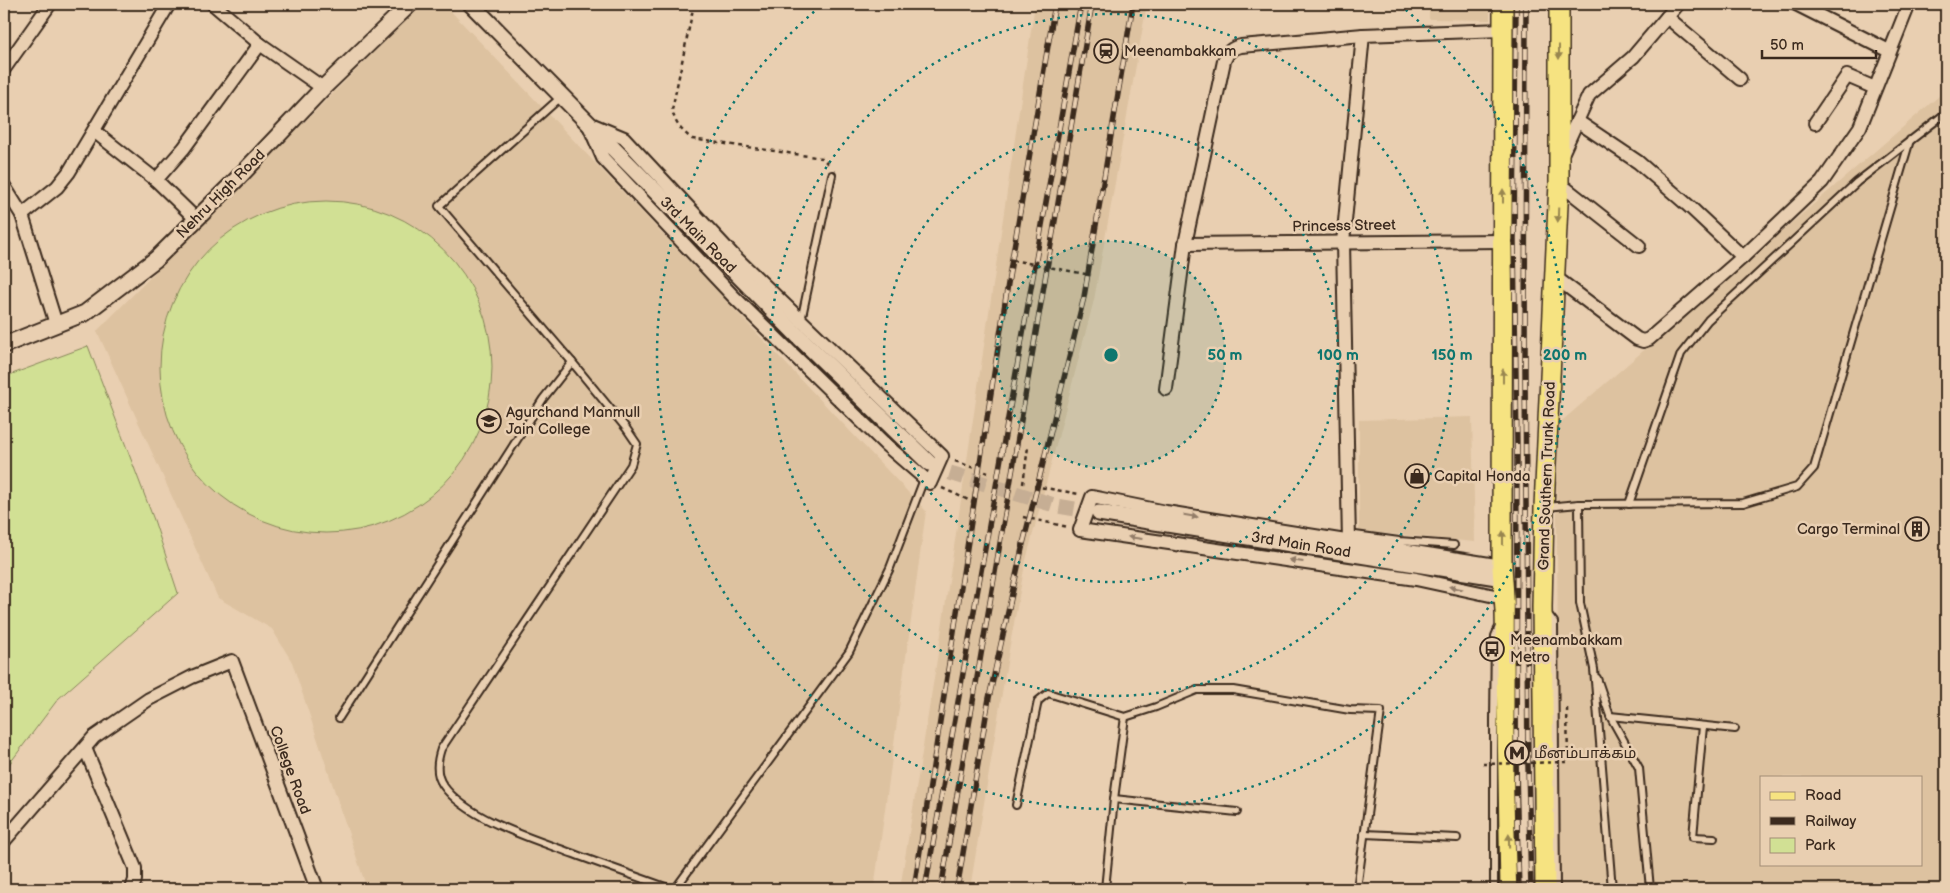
<svg xmlns="http://www.w3.org/2000/svg" width="1950" height="893" viewBox="0 0 1950 893" font-family="'Balsamiq Sans','Noto Sans Tamil',sans-serif">
  <style>
    .built { fill: #ddc2a0; fill-rule: evenodd }
    .green { fill: #d1e094; stroke: #868559 }
    .lines { fill: none; stroke-linecap: round; stroke-linejoin: round }
    .tertiary-tunnel { stroke: #c6ae94; stroke-width: 15; stroke-dasharray: 15 8; stroke-linecap: butt }
    .service-casing { stroke: #3b2a1e; stroke-width: 10 }
    .minor-casing { stroke: #3b2a1e; stroke-width: 16 }
    .tertiary-casing { stroke: #3b2a1e; stroke-width: 19 }
    .primary-casing { stroke: #3b2a1e; stroke-width: 22 }
    .path { stroke: #3b2a1e; stroke-width: 2.5; stroke-dasharray: 4 4; stroke-linecap: butt }
    .service { stroke: #e9cfb1; stroke-width: 6 }
    .minor { stroke: #e9cfb1; stroke-width: 12 }
    .tertiary { stroke: #e9cfb1; stroke-width: 15 }
    .primary { stroke: #f6e381; stroke-width: 19 }
    .rail-casing { stroke: #3b2a1e; stroke-width: 5.5 }
    .rail { stroke: #e9cfb1; stroke-width: 4; stroke-dasharray: 11; stroke-linecap: butt }
    .path-bridge { stroke: #3b2a1e; stroke-width: 2.5; stroke-dasharray: 4 4; stroke-linecap: butt }
    .oneway { fill: #988650 }
    .oneway2 { fill: #927c68 }
    .ring { fill: none; stroke: #0f766e; stroke-width: 2.5; stroke-dasharray: 2.5 5 }
    .labels { text-anchor: middle; dominant-baseline: central; stroke-width: 5; stroke-linejoin: round; paint-order: stroke }
    .poi-label { font-size: 15px; fill: #3b2a1e; stroke: #e9cfb1; text-anchor: start }
    .street-label { font-size: 15px; fill: #3b2a1e; stroke: #e9cfb1 }
    .centre { fill: #0f766e; stroke: #e9cfb1; stroke-width: 2.5 }
    .ring-label { font-size: 15px; text-anchor: middle; font-weight: bold; fill: #0f766e; stroke: #e9cfb1; stroke-width: 5; stroke-linejoin: round; paint-order: stroke }
  </style>
  <rect width="100%" height="100%" fill="#e9cfb1"/>
  <filter id="ink" filterUnits="userSpaceOnUse"><feTurbulence type="fractalNoise" baseFrequency=".02" numOctaves="2"/><feDisplacementMap in="SourceGraphic" scale="10" xChannelSelector="R" yChannelSelector="G"/><feConvolveMatrix kernelMatrix="1 2 1 2 8 2 1 2 1" color-interpolation-filters="sRGB"/></filter>
  <g filter="url(#ink)">
    <g class="built">
      <polygon points="422,4 444,4 926,511 874,889 367,889 292,662 272,629 218,598 97,331"/>
      <polygon points="1035,4 1147,4 1094,300 1025,564 1009,650 970,889 900,889 940,641"/>
      <polygon points="1429,4 1490,4 1490,20 1429,19"/>
      <path d="M1946 90V889H1560L1556 426ZM1761 777H1921V864H1761Z"/>
      <polygon points="1472,417 1475,542 1359,531 1359,420"/>
    </g>
    <g class="green">
      <circle cx="326" cy="367" r="166"/>
      <polygon points="88,346 154,520 178,593 58,699 4,771 4,377"/>
    </g>
    <g class="lines">
      <polyline class="tertiary-tunnel" points="929,463 947,472 1057,506 1099,513"/>
      <g class="service-casing">
        <g id="service">
          <polyline points="561,97 439,206 572,362"/>
          <polyline points="801,321 832,175"/>
          <polyline points="1579,504 1580,603 1594,669 1612,889"/>
          <polyline points="1629,504 1681,354 1708,320 1857,182 1946,113"/>
          <polyline points="1546,507 1579,504 1743,503 1797,487 1814,468 1910,140"/>
          <polyline points="1348,534 1399,541 1454,545"/>
          <polyline points="1547,613 1554,622 1556,889"/>
          <polyline points="1597,678 1610,716 1639,768 1650,889"/>
          <polyline points="1610,716 1735,729"/>
          <path d="M339 718 543 399 572 362 626 428 637 444 631 465 623 477 441 749C437 761 435 774 443 785 466 819 536 840 574 854 606 866 638 877 671 889"/>
          <polyline points="1703,726 1693,837 1714,838"/>
          <polyline points="1114,799 1237,812"/>
          <polyline points="1016,805 1038,701 1048,693 1125,717 1156,707 1197,690 1233,690 1350,710 1381,711 1357,889"/>
          <polyline points="1364,834 1457,838"/>
          <polyline points="675,889 849,652 890,568 924,479"/>
          <polyline points="1105,889 1114,799 1125,717"/>
          <polyline points="1494,889 1494,720 1495,636 1498,629"/>
        </g>
      </g>
      <g class="minor-casing">
        <g id="minor">
          <polyline points="213,4 260,44 323,88"/>
          <polyline points="1796,4 1889,51"/>
          <polyline points="1667,17 1740,79"/>
          <polyline points="4,69 50,4"/>
          <polyline points="1577,121 1638,162 1691,208 1743,257"/>
          <polygon points="588,123 624,138 732,254 942,456 930,483 886,445 733,296 603,158"/>
          <polyline points="1815,123 1847,76 1875,88"/>
          <polyline points="94,131 156,180 196,219"/>
          <polyline points="1562,154 1589,95 1633,57 1678,4"/>
          <polyline points="156,180 184,148 260,44"/>
          <polyline points="1559,183 1639,246"/>
          <polyline points="4,186 22,215 56,324"/>
          <polyline points="22,215 57,187 69,172 169,4"/>
          <polyline points="1185,244 1503,241"/>
          <polyline points="1555,277 1637,339 1643,341 1649,339 1743,257 1822,182 1860,127 1909,4"/>
          <path d="M1166 389 1185 244 1224 61C1228 52 1231 48 1241 46L1363 35 1503 30"/>
          <polyline points="1349,542 1343,242 1363,35"/>
          <polyline points="1502,566 1166,512 1092,497 1080,530 1416,579 1504,598"/>
          <polyline points="85,748 135,868 135,880 132,889"/>
          <polyline points="4,841 94,737 149,699 192,677 232,661 317,889"/>
        </g>
      </g>
      <g class="tertiary-casing">
        <g id="tertiary">
          <polyline points="471,4 797,335 929,463"/>
          <polyline points="4,345 85,313 156,259 238,178 323,88 410,4"/>
          <polyline points="1099,513 1503,578"/>
        </g>
      </g>
      <g class="primary-casing">
        <g id="primary">
          <polyline points="1503,4 1502,566 1505,611 1510,889"/>
          <polyline points="1545,889 1542,607 1544,507 1559,183 1559,4"/>
        </g>
      </g>
      <g class="path">
        <path d="M694 4 672 110C676 125 680 129 692 139L822 158 829 165"/>
        <polyline points="955,461 988,473"/>
        <polyline points="1023,484 1028,447"/>
        <polyline points="1034,486 1079,494"/>
        <polyline points="942,488 975,503"/>
        <polyline points="1023,517 1068,527"/>
        <polyline points="1567,708 1568,762"/>
      </g>
      <use href="#service" class="service"/>
      <use href="#minor" class="minor"/>
      <use href="#tertiary" class="tertiary"/>
      <use href="#primary" class="primary"/>
      <g class="rail-casing">
        <g id="rail">
          <polyline points="1516,4 1514,240 1517,446 1516,792 1519,889"/>
          <polyline points="1526,4 1525,371 1528,766 1531,889"/>
          <polyline points="914,889 1009,277 1055,4"/>
          <polyline points="925,889 1081,4"/>
          <polyline points="941,889 1092,4"/>
          <polyline points="957,889 989,698 1023,544 1084,297 1133,4"/>
        </g>
      </g>
      <use href="#rail" class="rail"/>
      <g class="path-bridge">
        <polyline points="1012,260 1091,275"/>
        <polyline points="1483,764 1568,762"/>
      </g>
    </g>
    <defs><path id="oneway-solid" d="M-6-.8H1V-3.2L6.5 0L1 3.2V.8H-6Z" transform="scale(1.25)"/></defs>
    <g class="oneway">
      <use href="#oneway-solid" transform="translate(1559 52) rotate(90)"/>
      <use href="#oneway-solid" transform="translate(1503 196) rotate(-90)"/>
      <use href="#oneway-solid" transform="translate(1558 215) rotate(92)"/>
      <use href="#oneway-solid" transform="translate(1503 376) rotate(-90)"/>
      <use href="#oneway-solid" transform="translate(1503 538) rotate(-90)"/>
      <use href="#oneway-solid" transform="translate(1509 841) rotate(-91)"/>
    </g>
    <g class="oneway2">
      <use href="#oneway-solid" transform="translate(1191 516) rotate(9)"/>
      <use href="#oneway-solid" transform="translate(1135 538) rotate(-172)"/>
      <use href="#oneway-solid" transform="translate(1296 561) rotate(-172)"/>
      <use href="#oneway-solid" transform="translate(1456 588) rotate(-168)"/>
    </g>
  </g>
  <circle cx="1111" cy="355" r="114" fill="#0f766e" fill-opacity=".12"/>
  <g class="ring">
    <circle cx="1111" cy="355" r="114"/>
    <circle cx="1111" cy="355" r="227"/>
    <circle cx="1111" cy="355" r="341"/>
    <path d="M1400 5A454 454 0 1 1 822 5"/>
  </g>
  <defs>
    <g id="station-ring" transform="scale(1.25)"><circle r="9.5" fill="#e9cfb1" stroke="#3b2a1e" stroke-width="1.5"/><path d="M-3-6H3Q5-6 5-4V2Q5 4 3 4L4.5 6H3L1.5 4h-3L-3 6H-4.5L-3 4Q-5 4-5 2V-4Q-5-6-3-6ZM-3.5-4v3h7v-3ZM-3.5 1v1.5H-2V1ZM2 1v1.5H3.5V1Z" fill="#3b2a1e"/></g>
    <g id="university-ring" transform="scale(1.25)"><circle r="9.5" fill="#e9cfb1" stroke="#3b2a1e" stroke-width="1.5"/><path d="M0-5L7-2L0 1L-7-2ZM-4 1L0 2.5L4 1V4Q0 6-4 4Z" fill="#3b2a1e"/></g>
    <g id="shop-ring" transform="scale(1.25)"><circle r="9.5" fill="#e9cfb1" stroke="#3b2a1e" stroke-width="1.5"/><path d="M-5-2.5h2.3a2.7 3.5 0 0 1 5.4 0H5L5.5 6h-11ZM-1.5-2.5h3a1.5 2.3 0 0 0-3 0Z" fill="#3b2a1e"/></g>
    <g id="building-ring" transform="scale(1.25)"><circle r="9.5" fill="#e9cfb1" stroke="#3b2a1e" stroke-width="1.5"/><path d="M-4-6H4V6H1V3H-1V6H-4ZM-2.5-4.3h1.7v1.8h-1.7ZM.8-4.3h1.7v1.8H.8ZM-2.5-1h1.7V.8h-1.7ZM.8-1h1.7V.8H.8Z" fill="#3b2a1e"/></g>
    <g id="bus-ring" transform="scale(1.25)"><circle r="9.5" fill="#e9cfb1" stroke="#3b2a1e" stroke-width="1.5"/><path d="M-5-6H5V4H4V6H2V4H-2V6H-4V4H-5ZM-3.5-4V0h7V-4ZM-3.5 1.2v1.5H-2V1.2ZM2 1.2v1.5H3.5V1.2Z" fill="#3b2a1e"/></g>
    <g id="metro-ring" transform="scale(1.25)"><circle r="9.5" fill="#e9cfb1" stroke="#3b2a1e" stroke-width="1.5"/><path d="M-5.5 5V-5H-3L0 0L3-5H5.5V5H3V-.5L0 4L-3-.5V5Z" fill="#3b2a1e"/></g>
  </defs>
  <g fill-rule="evenodd">
    <use href="#station-ring" x="1106" y="51"/>
    <use href="#university-ring" x="489" y="421"/>
    <use href="#shop-ring" x="1417" y="476"/>
    <use href="#building-ring" x="1917" y="529"/>
    <use href="#bus-ring" x="1492" y="649"/>
    <use href="#metro-ring" x="1517" y="753"/>
  </g>
  <g class="labels">
    <g class="poi-label">
      <text x="1124" y="51">Meenambakkam</text>
      <text x="506" y="412">Agurchand Manmull<tspan x="506" dy="17">Jain College</tspan></text>
      <text x="1434" y="476">Capital Honda</text>
      <text x="1900" y="529" text-anchor="end">Cargo Terminal</text>
      <text x="1510" y="640">Meenambakkam<tspan x="1510" dy="17">Metro</tspan></text>
      <text x="1534" y="753">மீனம்பாக்கம்</text>
    </g>
    <g class="street-label">
      <text transform="translate(221 194) rotate(-45)">Nehru High Road</text>
      <text transform="translate(1344 226) rotate(-1)">Princess Street</text>
      <text transform="translate(698 235) rotate(45)">3rd Main Road</text>
      <text transform="translate(1547 476) rotate(-88)">Grand Southern Trunk Road</text>
      <text transform="translate(1301 545) rotate(9)">3rd Main Road</text>
      <text transform="translate(290 770) rotate(70)">College Road</text>
    </g>
  </g>
  <circle cx="1111" cy="355" r="8" class="centre"/>
  <g class="ring-label">
    <text x="1225" y="360">50 m</text>
    <text x="1338" y="360">100 m</text>
    <text x="1452" y="360">150 m</text>
    <text x="1565" y="360">200 m</text>
  </g>
  <rect width="1950" height="893" fill="none" stroke="#e9cfb1" stroke-width="20"/>
  <rect x="10" y="10" width="1930" height="873" fill="none" stroke="#3b2a1e" stroke-width="2" filter="url(#ink)"/>
  <rect x="1760" y="776" width="162" height="90" fill="#e9cfb1" stroke="#a38d76"/>
  <rect x="1770" y="792" width="25" height="8" fill="#f6e381" stroke="#a38d76"/>
  <text x="1805" y="800" font-size="15" fill="#3b2a1e">Road</text>
  <rect x="1770" y="817" width="25" height="8" fill="#3b2a1e" stroke="#a38d76"/>
  <text x="1805" y="826" font-size="15" fill="#3b2a1e">Railway</text>
  <rect x="1770" y="838" width="25" height="15" fill="#d1e094" stroke="#a38d76"/>
  <text x="1805" y="850" font-size="15" fill="#3b2a1e">Park</text>
  <path d="M1762 50v8h114v-8" fill="none" stroke="#3b2a1e" stroke-width="2.5"/>
  <text x="1770" y="50" font-size="15" fill="#3b2a1e" stroke="#e9cfb1" stroke-width="4" paint-order="stroke">50 m</text>
</svg>
